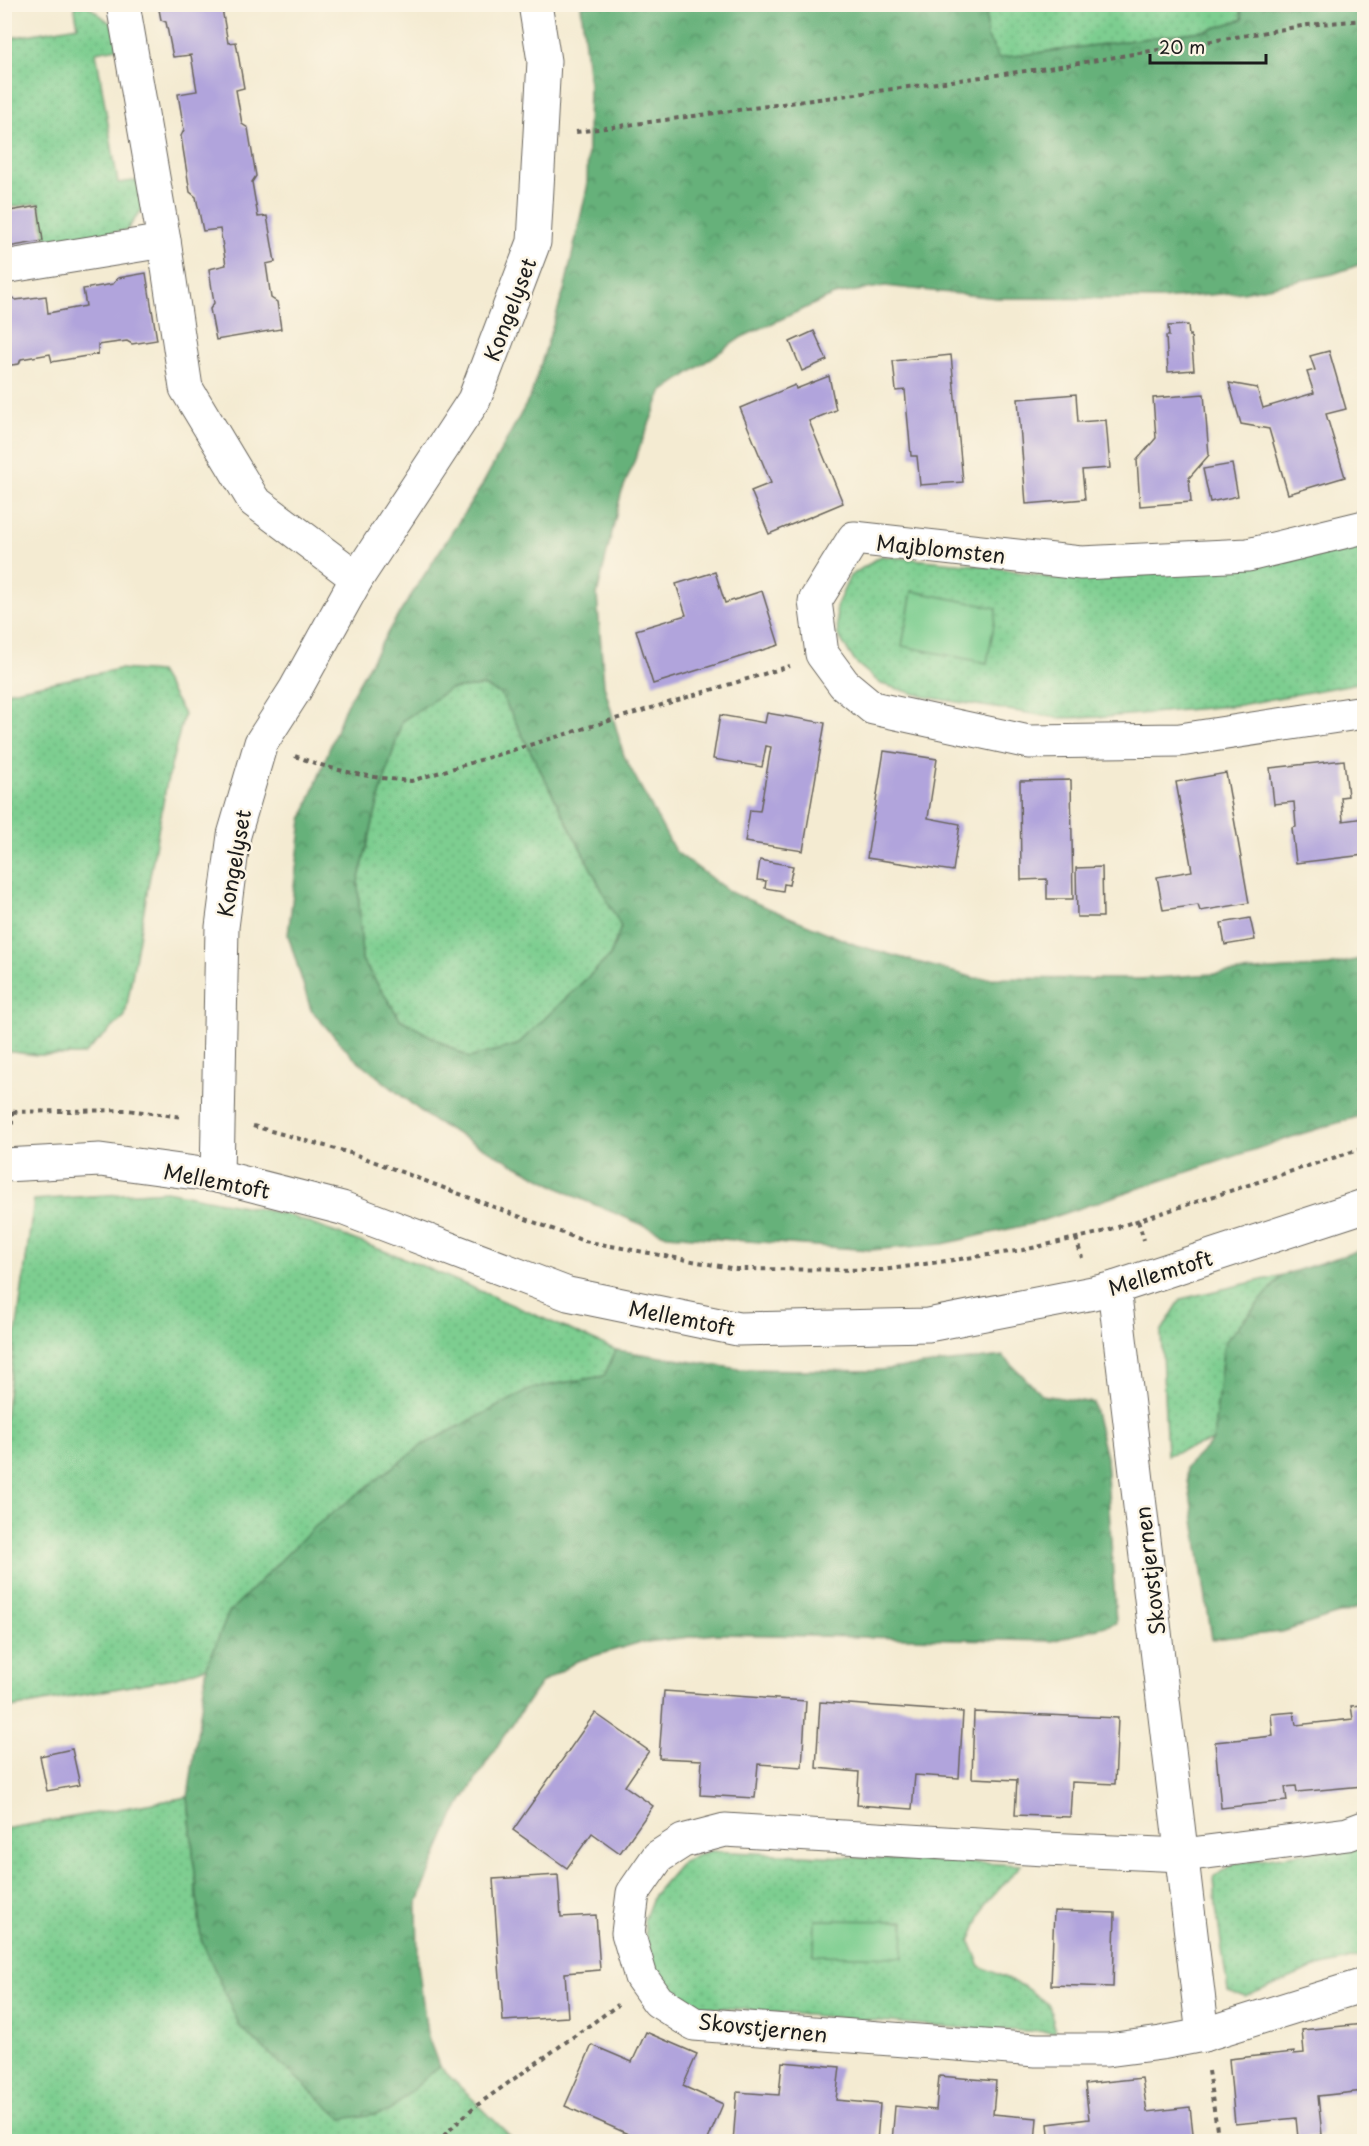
<svg xmlns="http://www.w3.org/2000/svg" width="1369" height="2146" viewBox="0 0 1369 2146" font-family="'Playpen Sans',sans-serif">
  <style>
    .grass { fill: url(#grass-dots); stroke: #4c7556; stroke-width: 1.5 }
    .forest { fill: url(#forest-crowns); stroke: #41664b; stroke-width: 1.5; fill-rule: evenodd }
    .pitch { fill: #7dce90; stroke: #4c7556; stroke-width: 1.5 }
    .building { fill: #b1a4dc }
    .lines { fill: none; stroke-linecap: round; stroke-linejoin: round }
    .street-casing { stroke: #68645c; stroke-width: 35 }
    .path { stroke: #68645c; stroke-width: 4; stroke-dasharray: 4.5 4.5; stroke-linecap: butt }
    .street { stroke: #fff; stroke-width: 33 }
    .labels { text-anchor: middle; dominant-baseline: central; stroke-width: 5; stroke-linejoin: round; paint-order: stroke }
    .street-label { font-size: 21px; fill: #1c1c1c; stroke: #fcf5e5 }
  </style>
  <defs>
    <pattern id="grass-dots" width="8" height="8" patternUnits="userSpaceOnUse" patternTransform="scale(1.5)"><rect width="8" height="8" fill="#7dce90"/><path d="M2 2h.1M6 6h.1" fill="none" stroke="#6bb07c" stroke-width="1.8" stroke-linecap="round"/></pattern>
    <pattern id="forest-crowns" width="20" height="18" patternUnits="userSpaceOnUse" patternTransform="scale(1.5)"><rect width="20" height="18" fill="#66b17a"/><path d="M2 6a3 3 0 1 1 6 0M12 15a3 3 0 1 1 6 0" fill="none" stroke="#538f63"/></pattern>
  </defs>
  <rect width="100%" height="100%" fill="#fcf5e5"/>
  <filter id="ink" filterUnits="userSpaceOnUse"><feTurbulence type="fractalNoise" baseFrequency=".0167" numOctaves="2"/><feDisplacementMap in="SourceGraphic" scale="12" xChannelSelector="R" yChannelSelector="G"/><feConvolveMatrix kernelMatrix="1 2 1 2 8 2 1 2 1" color-interpolation-filters="sRGB"/></filter>
  <filter id="wash" filterUnits="userSpaceOnUse"><feTurbulence type="fractalNoise" baseFrequency=".008" numOctaves="4" result="noise"/><feDisplacementMap in="SourceGraphic" scale="24" xChannelSelector="R" yChannelSelector="G"/><feGaussianBlur stdDeviation="1.35" result="paint"/><feColorMatrix in="noise" values="0 0 0 0 0 0 0 0 0 0 0 0 0 0 0 0 0 1.4 0 .05"/><feComposite in="paint" operator="in"/></filter>
  <g filter="url(#wash)">
    <rect width="100%" height="100%" fill="#f4ebd2"/>
    <g class="grass">
      <polygon points="74,5 87,5 114,26 118,48 96,52 118,183 140,180 145,205 127,230 46,243 39,203 5,208 5,39 78,26"/>
      <polygon points="986,5 1239,5 1243,19 1209,30 999,58 987,36"/>
      <polygon points="1364,544 1364,682 1240,705 1106,717 1058,718 926,697 881,684 855,662 838,635 836,607 850,576 881,556 987,566 1052,578 1118,577"/>
      <polygon points="119,669 159,672 184,714 166,786 125,1016 83,1055 37,1055 5,1051 5,692"/>
      <polygon points="483,686 501,694 621,927 610,956 517,1045 469,1058 400,1019 362,960 358,882 380,795 402,721 450,689"/>
      <polygon points="166,1191 285,1214 411,1261 616,1350 604,1376 533,1388 230,1612 207,1667 174,1678 5,1709 4,1423 34,1200"/>
      <polygon points="1283,1275 1224,1343 1213,1441 1167,1455 1161,1332 1181,1299"/>
      <polygon points="188,1797 201,1939 388,2112 439,2066 511,2137 504,2142 5,2142 5,1829"/>
      <polygon points="1364,1844 1364,1956 1314,1968 1245,1997 1228,1991 1216,1907 1214,1877 1234,1863"/>
      <polygon points="709,1851 1021,1865 985,1905 970,1942 980,1966 1023,1986 1049,2005 1056,2032 972,2029 701,2006 667,1986 648,1958 644,1920 654,1895 683,1861"/>
    </g>
    <g class="forest">
      <path d="M581 5H986L987 36 999 58 1209 30 1243 19 1239 5H1364V263L1333 274 1243 292 1162 299 997 298 885 286 834 295 742 337 662 392 621 494 597 595 604 685 624 756 675 851 730 892 856 945 975 978 1139 979 1329 966 1364 958V1115L1301 1134 1035 1223 943 1244 870 1250 667 1235 574 1196 433 1121 353 1057 311 1010 288 935 302 820 346 705 392 625 481 487 531 395 565 287 587 188 589 84ZM483 686 501 694 621 927 610 956 517 1045 469 1058 400 1019 362 960 358 882 380 795 402 721 450 689Z"/>
      <polygon points="1364,1249 1364,1606 1282,1632 1212,1639 1186,1467 1213,1441 1224,1343 1283,1275"/>
      <polygon points="616,1350 739,1369 871,1371 1003,1356 1042,1395 1093,1403 1106,1458 1116,1623 1052,1641 715,1634 638,1643 577,1661 541,1683 503,1737 454,1814 417,1904 418,1964 427,2034 439,2066 388,2112 342,2119 240,2027 201,1939 188,1797 207,1666 229,1612 313,1528 421,1446 533,1388 604,1376"/>
    </g>
    <g class="pitch">
      <polygon points="912,591 997,608 987,663 902,646"/>
      <polygon points="815,1920 904,1921 903,1957 814,1955"/>
    </g>
    <g id="blocks">
      <g class="building">
        <polygon points="158,4 225,4 222,9 228,43 236,42 244,88 236,90 242,124 248,128 256,176 252,182 258,217 267,216 275,262 266,264 271,298 277,302 281,329 216,340 210,309 214,303 209,269 226,265 220,229 203,231 196,197 190,192 181,136 184,130 178,94 197,91 191,55 173,57 166,22 161,20"/>
        <polygon points="38,206 43,241 8,247 4,227 4,212"/>
        <polygon points="146,273 157,340 132,344 127,341 98,345 98,354 52,362 50,354 21,359 19,364 4,366 4,297 9,296 16,300 46,296 48,313 86,306 83,289 113,284 118,278"/>
        <polygon points="1188,325 1189,336 1191,335 1194,370 1168,372 1166,336 1169,336 1168,326"/>
        <polygon points="814,331 827,360 802,371 790,342"/>
        <polygon points="1329,351 1346,409 1326,414 1345,477 1288,494 1269,429 1241,424 1229,383 1257,388 1263,408 1314,393 1307,372 1315,370 1310,356"/>
        <polygon points="951,355 963,482 920,485 917,456 911,456 905,390 896,391 893,361"/>
        <polygon points="829,376 836,410 809,421 843,503 769,534 751,491 771,483 740,408 795,385 796,389"/>
        <polygon points="1076,394 1078,422 1106,420 1110,468 1082,470 1085,499 1026,504 1018,399"/>
        <polygon points="1204,394 1209,455 1189,478 1191,502 1140,506 1137,460 1156,438 1153,398"/>
        <polygon points="1232,464 1238,496 1210,502 1203,469"/>
        <polygon points="715,572 725,603 762,591 779,645 653,684 636,630 686,615 676,584"/>
        <polygon points="767,713 825,723 803,851 745,842 750,810 760,811 771,747 766,746 762,767 713,759 720,715 765,723"/>
        <polygon points="884,751 937,759 928,818 960,824 953,871 867,858"/>
        <polygon points="1344,760 1348,796 1341,797 1343,821 1364,818 1364,855 1296,863 1292,828 1296,827 1294,802 1274,804 1270,768"/>
        <polygon points="1226,773 1249,903 1200,911 1198,905 1163,910 1157,877 1192,871 1176,782"/>
        <polygon points="1071,780 1073,899 1047,899 1047,879 1021,880 1020,781"/>
        <polygon points="760,860 793,866 789,885 784,884 783,891 765,888 766,881 757,880"/>
        <polygon points="1102,867 1103,917 1077,917 1076,868"/>
        <polygon points="1250,918 1255,940 1225,945 1221,923"/>
        <polygon points="664,1691 806,1701 802,1767 758,1764 755,1798 700,1795 702,1760 659,1758"/>
        <polygon points="820,1702 963,1712 959,1778 915,1775 912,1809 857,1805 859,1772 816,1768"/>
        <polygon points="1364,1705 1364,1772 1361,1772 1363,1786 1297,1792 1296,1786 1285,1787 1287,1801 1221,1808 1215,1742 1273,1736 1271,1714 1294,1712 1296,1725 1353,1719 1351,1706"/>
        <polygon points="974,1712 1118,1718 1115,1784 1072,1782 1070,1817 1015,1815 1017,1780 972,1778"/>
        <polygon points="595,1713 649,1751 625,1786 653,1806 620,1853 592,1833 567,1868 513,1830"/>
        <polygon points="72,1749 80,1785 47,1791 40,1756"/>
        <polygon points="558,1875 561,1917 596,1915 600,1970 565,1973 568,2017 503,2021 493,1879"/>
        <polygon points="1054,1911 1115,1913 1113,1987 1051,1985"/>
        <polygon points="1364,2024 1364,2091 1318,2096 1322,2135 1298,2138 1296,2118 1235,2124 1229,2059 1294,2052 1294,2054 1304,2053 1302,2030"/>
        <polygon points="646,2032 697,2054 683,2086 723,2104 707,2142 646,2142 565,2106 592,2045 632,2062"/>
        <polygon points="782,2062 840,2067 836,2100 880,2104 877,2142 733,2142 737,2092 779,2095"/>
        <polygon points="939,2076 996,2081 993,2114 1037,2118 1035,2142 892,2142 895,2106 936,2110"/>
        <polygon points="1142,2078 1147,2112 1190,2107 1194,2142 1050,2142 1048,2124 1089,2119 1085,2084"/>
      </g>
    </g>
  </g>
  <g filter="url(#ink)">
    <use href="#blocks" fill-opacity="0" stroke="#68645c" stroke-width="1.5"/>
    <g class="lines">
      <g class="street-casing">
        <g id="street">
          <polyline points="123,4 164,241 186,388 254,501 357,578"/>
          <polyline points="4,267 164,241"/>
          <polyline points="1364,527 1248,555 1081,563 854,538 815,601 822,654 844,684 873,708 1029,742 1180,740 1364,712"/>
          <polyline points="4,1165 100,1160 217,1176 342,1208 568,1294 738,1329 928,1325 1093,1293 1114,1288 1364,1206"/>
          <polyline points="217,1176 222,927 234,835 261,743 295,690 357,578 474,400 534,242 544,61 535,4"/>
          <polyline points="1114,1288 1203,2035"/>
          <polyline points="1364,1828 1348,1834 1183,1855 1045,1849 725,1830 683,1841 658,1857 633,1893 628,1933 641,1977 658,2001 694,2024 1036,2050 1107,2050 1161,2043 1203,2035 1364,1985"/>
        </g>
      </g>
      <g class="path">
        <polyline points="576,132 1055,67 1308,25 1364,20"/>
        <path d="M295 756C333 771 371 778 411 781L790 666"/>
        <polyline points="12,1111 12,1127"/>
        <polyline points="4,1112 127,1110 183,1117"/>
        <polyline points="253,1126 354,1154 584,1241 736,1269 883,1270 1023,1250 1099,1233 1364,1148"/>
        <polyline points="1138,1221 1144,1240"/>
        <polyline points="1076,1238 1082,1258"/>
        <polyline points="1208,2071 1219,2142"/>
        <polyline points="437,2142 473,2108 618,2005"/>
      </g>
      <use href="#street" class="street"/>
    </g>
  </g>
  <g class="labels">
    <g class="street-label">
      <text transform="translate(509 309) rotate(-69)">Kongelyset</text>
      <text transform="translate(941 548) rotate(6)">Majblomsten</text>
      <text transform="translate(233 863) rotate(-80)">Kongelyset</text>
      <text transform="translate(217 1180) rotate(11)">Mellemtoft</text>
      <text transform="translate(1160 1272) rotate(-17)">Mellemtoft</text>
      <text transform="translate(682 1317) rotate(11)">Mellemtoft</text>
      <text transform="translate(1149 1571) rotate(-97)">Skovstjernen</text>
      <text transform="translate(763 2027) rotate(6)">Skovstjernen</text>
    </g>
  </g>
  <rect width="1369" height="2146" fill="none" stroke="#fcf5e5" stroke-width="24"/>
  <path d="M1150 54v9h116v-9" fill="none" stroke="#1c1c1c" stroke-width="3"/>
  <text x="1159" y="54" font-size="18" fill="#1c1c1c" stroke="#fcf5e5" stroke-width="4.5" paint-order="stroke">20 m</text>
</svg>
